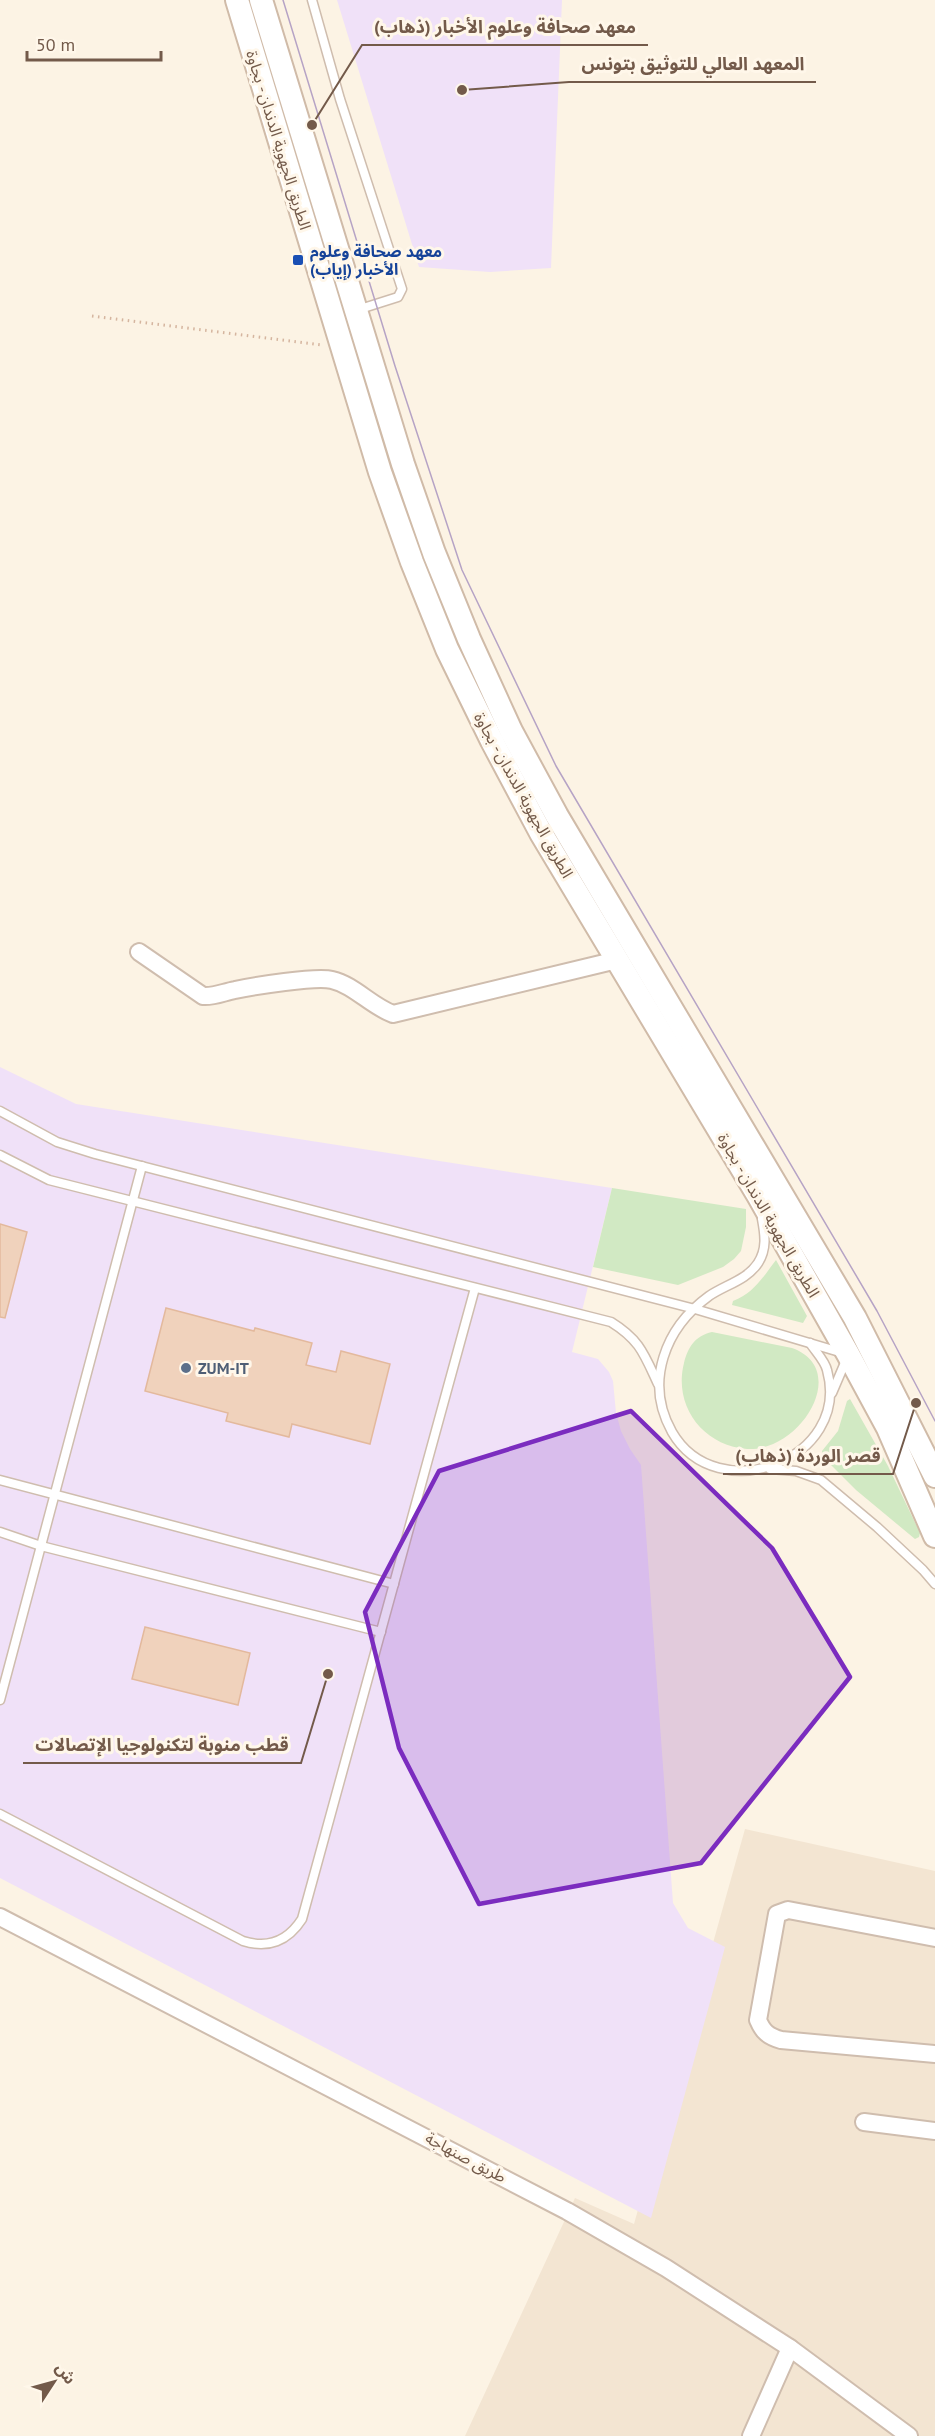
<svg xmlns="http://www.w3.org/2000/svg" width="935" height="2436" viewBox="0 0 935 2436" font-family="'PT Sans','Noto Sans Arabic',sans-serif">
  <style>
    .residential { fill: #f3e5d2 }
    .education { fill: #f0e1f8 }
    .green { fill: #d1e9c3 }
    .building { fill: #f0d2bc; stroke: #e3b99d; stroke-width: 1.5 }
    .lines { fill: none; stroke-linecap: round; stroke-linejoin: round }
    .service-casing { stroke: #cfbdae; stroke-width: 11 }
    .minor-casing { stroke: #cfbdae; stroke-width: 20 }
    .secondary-casing { stroke: #d0bba8; stroke-width: 26 }
    .path { stroke: #d5b59f; stroke-width: 3; stroke-dasharray: 1.5 4.5; stroke-linecap: butt }
    .service { stroke: #fff; stroke-width: 8 }
    .minor { stroke: #fff; stroke-width: 16 }
    .secondary { stroke: #fff; stroke-width: 22 }
    .tram { stroke: #b6a3c5; stroke-width: 1.5 }
    .marked { fill: #7b2cbf; fill-opacity: 0.2; stroke: #7b2cbf; stroke-width: 4.5; stroke-linejoin: round }
    .transit-dot { fill: #1a4fb4; stroke: #fff7ea; stroke-width: 2 }
    .service-dot { fill: #5c6f8a; stroke: #fff7ea; stroke-width: 2 }
    .labels { text-anchor: middle; dominant-baseline: central; stroke-width: 6; stroke-linejoin: round; paint-order: stroke }
    .street-label { font-size: 16px; fill: #735a4a; stroke: #fff7ea }
    .transit-label { font-size: 16px; font-weight: bold; fill: #164399; stroke: #fff7ea; text-anchor: start }
    .service-label { font-size: 16px; font-weight: bold; fill: #4e5e75; stroke: #fff7ea; text-anchor: start }
    .leader { fill: none; stroke: #735a4a; stroke-width: 2 }
    .callout-dot { fill: #735a4a; stroke: #fff7ea; stroke-width: 2 }
    .callout-label { font-size: 18px; text-anchor: middle; font-weight: bold; fill: #735a4a; stroke: #fff7ea; stroke-width: 6; stroke-linejoin: round; paint-order: stroke }
  </style>
  <rect width="100%" height="100%" fill="#fcf3e4"/>
  <polygon class="residential" points="745,1829 935,1871 935,2436 465,2436 575,2198 634,2224"/>
  <g class="education">
    <polygon points="337,0 562,0 551,268 490,272 419,267"/>
    <polygon points="0,1067 76,1104 612,1188 572,1352 598,1359 609,1372 613,1381 616,1413 621,1431 630,1449 641,1465 673,1903 688,1928 725,1947 651,2218 0,1878"/>
  </g>
  <g class="green">
    <polygon points="612,1188 746,1209 746,1227 741,1251 734,1259 723,1267 678,1285 593,1267"/>
    <path d="M776 1260 807 1316 803 1323 732 1305 733 1301C754 1293 763 1277 776 1260Z"/>
    <path d="M712 1332 792 1348C851 1369 801 1452 747 1449 703 1446 673 1406 684 1363 688 1347 695 1336 712 1332Z"/>
    <polygon points="850,1399 888,1466 920,1533 919,1537 915,1539 856,1490 822,1456 822,1451 838,1431 847,1401"/>
  </g>
  <g class="building">
    <polygon points="0,1224 27,1232 5,1318 0,1317"/>
    <polygon points="166,1308 254,1331 255,1328 312,1343 306,1365 336,1372 341,1351 390,1364 370,1444 292,1424 289,1437 226,1421 228,1413 145,1391"/>
    <polygon points="145,1627 250,1653 238,1705 132,1679"/>
  </g>
  <g class="lines">
    <g class="service-casing">
      <g id="service">
        <polyline points="312,0 340,99 402,289 398,297 357,310"/>
        <polyline points="0,1111 57,1142 95,1154 695,1309 843,1353"/>
        <path d="M0 1155 49 1180 611 1322C640 1340 644 1354 658 1384"/>
        <path d="M762 1219C765 1235 767 1249 758 1263 747 1280 725 1285 709 1296 665 1328 644 1382 672 1432 717 1510 852 1460 827 1370 825 1361 816 1352 810 1343"/>
        <polyline points="832,1393 847,1358"/>
        <polyline points="770,1469 796,1471 821,1480 877,1527 923,1570 935,1584"/>
        <polyline points="0,1480 394,1584"/>
        <polyline points="0,1532 41,1546 381,1632"/>
        <polyline points="0,1700 142,1166"/>
        <path d="M0 1814 243 1941C268 1949 288 1941 302 1919L475 1288"/>
      </g>
    </g>
    <g class="minor-casing">
      <g id="minor">
        <path d="M139 952 203 996C214 997 224 992 235 990 254 986 316 976 332 980 354 985 371 1006 393 1014L617 960"/>
        <polyline points="0,1917 567,2211 666,2268 790,2348 909,2436"/>
        <path d="M935 1938 788 1910 777 1914 758 2020C763 2032 768 2036 781 2040L935 2054"/>
        <polyline points="864,2122 935,2131"/>
        <polyline points="751,2436 790,2348"/>
      </g>
    </g>
    <g class="secondary-casing">
      <g id="secondary">
        <polyline points="237,0 380,472 412,562 447,649 492,741 541,833 758,1195 848,1354 888,1428 935,1536"/>
        <polyline points="261,0 403,464 434,553 469,639 511,731 557,816 855,1318 935,1476"/>
      </g>
    </g>
    <polyline class="path" points="92,316 322,345"/>
    <use href="#service" class="service"/>
    <use href="#minor" class="minor"/>
    <use href="#secondary" class="secondary"/>
    <polyline class="tram" points="283,0 395,366 462,570 556,766 877,1311 935,1421"/>
  </g>
  <path class="marked" d="M631 1411 772 1548 850 1677 701 1863 479 1904 399 1748 365 1612 439 1471Z"/>
  <rect class="transit-dot" x="292" y="254" width="12" height="12" rx="3"/>
  <circle class="service-dot" cx="186" cy="1368" r="6"/>
  <g class="labels">
    <g class="street-label">
      <text transform="translate(279 140) rotate(73)">الطريق الجهوية الدندان - بجاوة</text>
      <text transform="translate(524 795) rotate(61)">الطريق الجهوية الدندان - بجاوة</text>
      <text transform="translate(769 1215) rotate(60)">الطريق الجهوية الدندان - بجاوة</text>
      <text transform="translate(466 2157) rotate(28)">طريق صنهاجة</text>
    </g>
    <g class="transit-label">
      <text x="310" y="251">معهد صحافة وعلوم<tspan x="310" dy="18">الأخبار (إياب)</tspan></text>
    </g>
    <g class="service-label">
      <text x="198" y="1368">ZUM-IT</text>
    </g>
  </g>
  <path class="leader" d="M312 125L362 45H648M462 90L569 82H816M916 1403L893 1474H723M328 1674L301 1763H23"/>
  <g class="callout-dot">
    <circle cx="312" cy="125" r="6"/>
    <circle cx="462" cy="90" r="6"/>
    <circle cx="916" cy="1403" r="6"/>
    <circle cx="328" cy="1674" r="6"/>
  </g>
  <g class="callout-label">
    <text x="505" y="33">معهد صحافة وعلوم الأخبار (ذهاب)</text>
    <text x="693" y="70">المعهد العالي للتوثيق بتونس</text>
    <text x="808" y="1462">قصر الوردة (ذهاب)</text>
    <text x="162" y="1751">قطب منوبة لتكنولوجيا الإتصالات</text>
  </g>
  <g transform="translate(54 2382) rotate(54)" stroke="#fff7ea" stroke-width="4.5" paint-order="stroke">
  <path d="M0-4.5L10 22L0 15L-10 22Z" fill="#735a4a"/>
  <text y="-9" font-size="16" font-weight="bold" text-anchor="middle" fill="#735a4a">ش</text>
  </g>
  <path d="M27 51v9h134v-9" fill="none" stroke="#735a4a" stroke-width="3"/>
  <text x="36" y="51" font-size="18" fill="#735a4a" stroke="#fff7ea" stroke-width="4.5" paint-order="stroke">50 m</text>
</svg>
